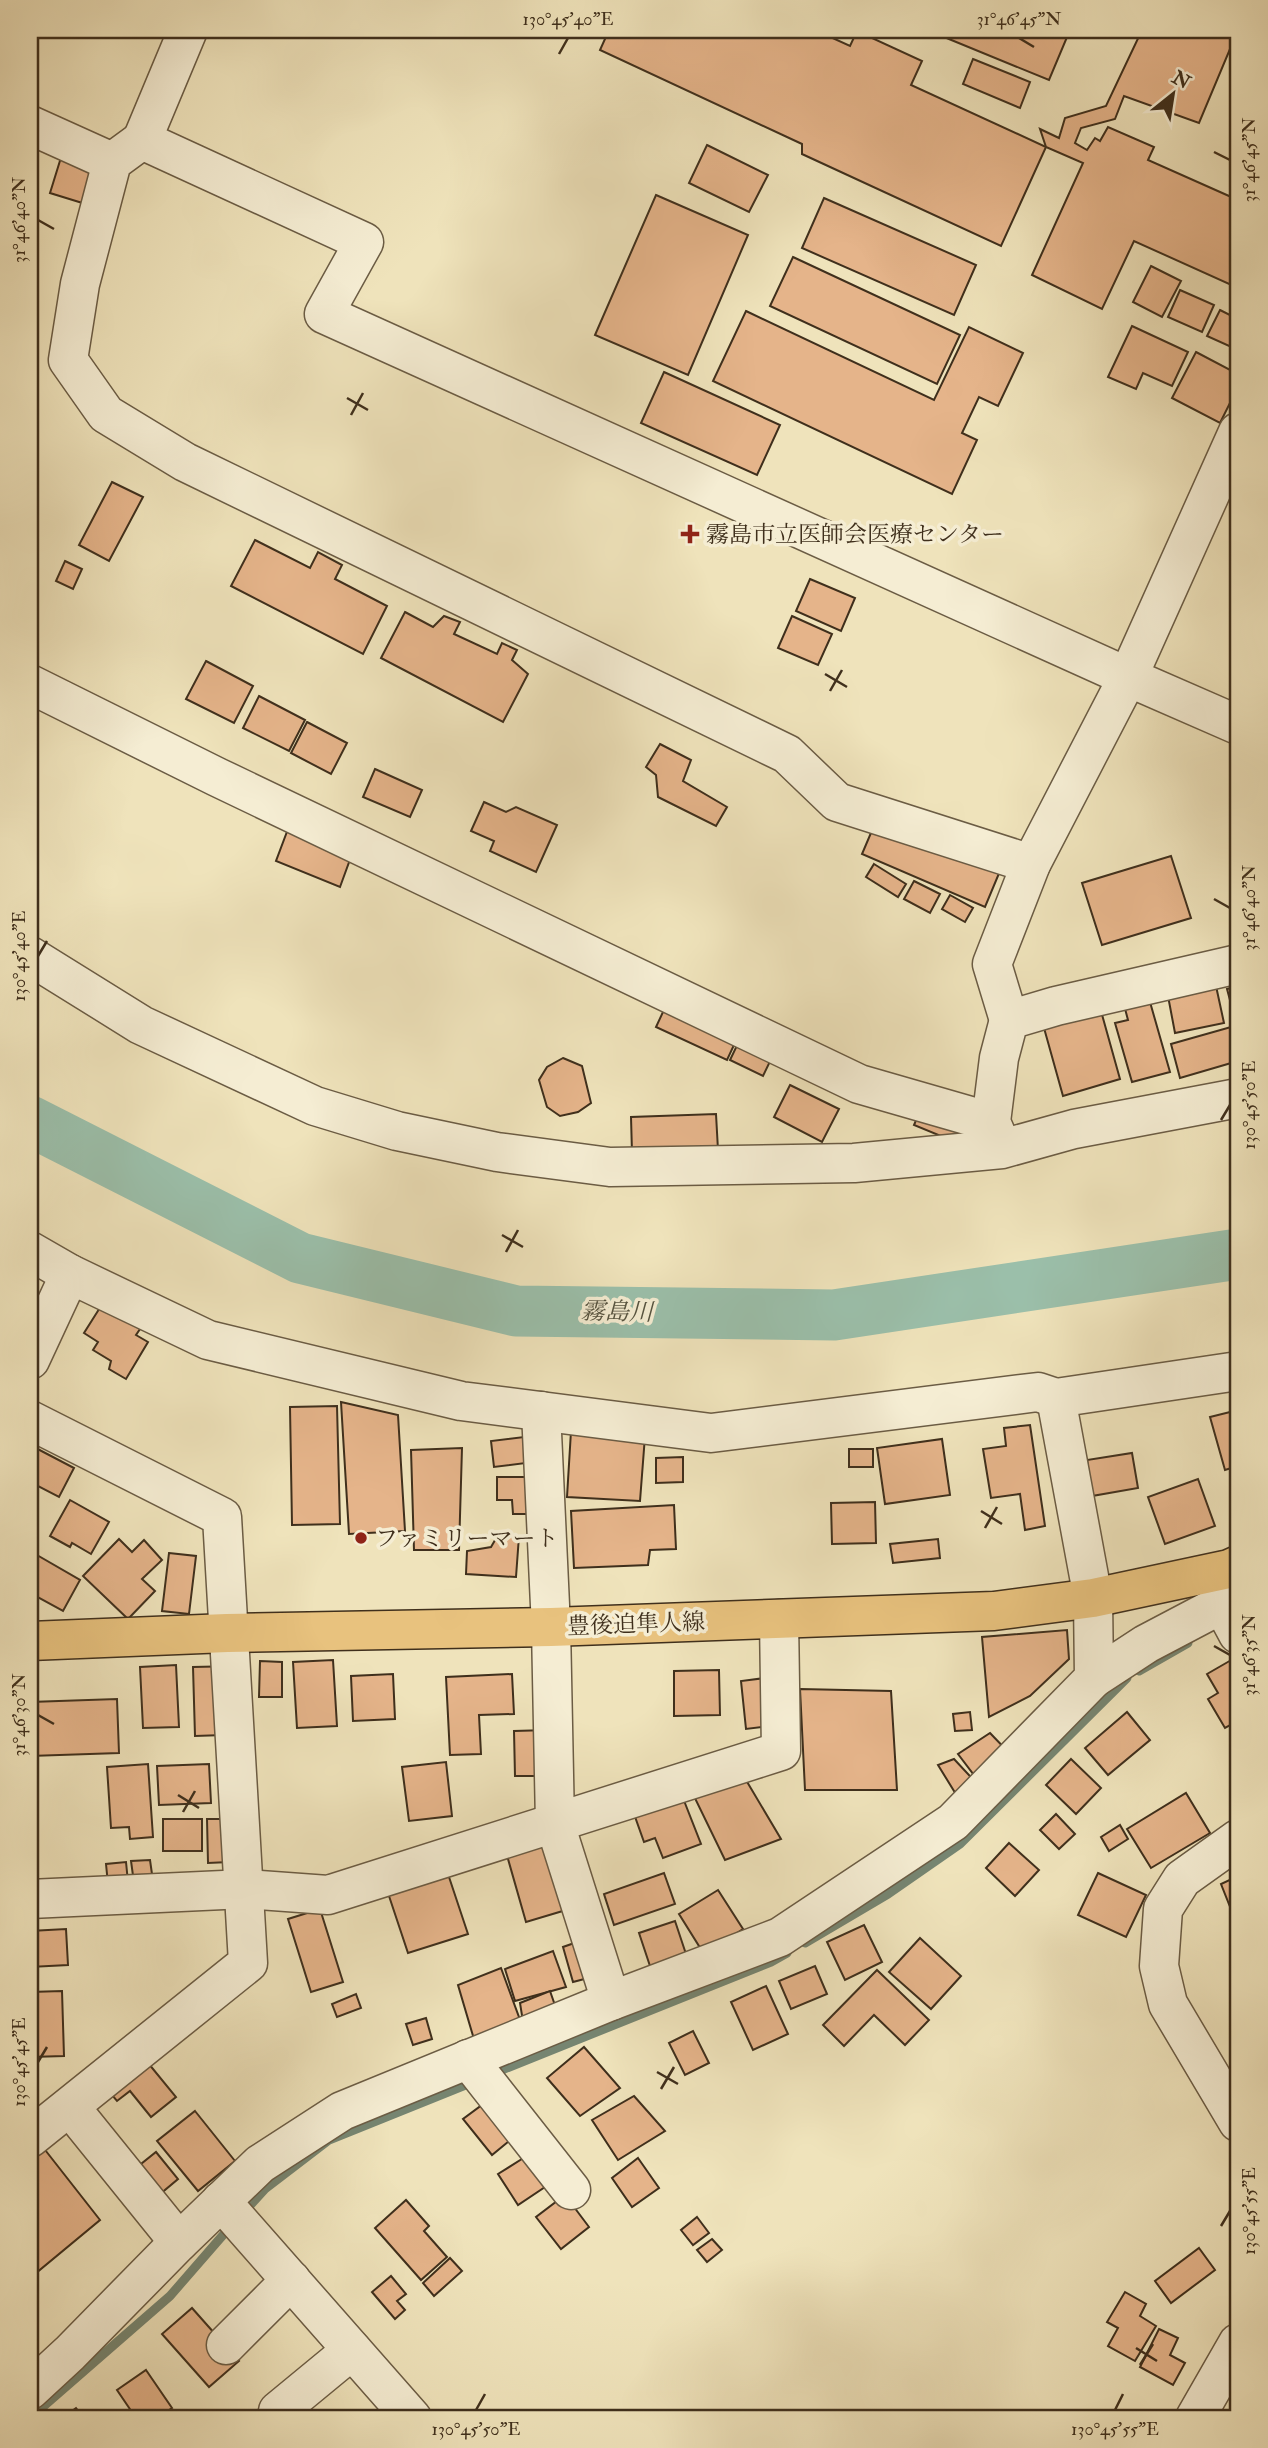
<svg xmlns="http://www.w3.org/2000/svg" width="1268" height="2448" viewBox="0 0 1268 2448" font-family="'IM FELL Double Pica','Noto Serif JP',serif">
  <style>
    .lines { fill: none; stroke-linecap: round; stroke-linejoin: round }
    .stream { stroke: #768571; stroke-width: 9 }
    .river { stroke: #9bbfaa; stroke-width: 51 }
    .building { fill: #e5b48a; stroke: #3f2f1c; stroke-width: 2 }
    .minor-casing { stroke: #6b5c44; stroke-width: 41 }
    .major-casing { stroke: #3f2f1c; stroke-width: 41 }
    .minor { stroke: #f5edd3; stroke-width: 38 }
    .major { stroke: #e8c27e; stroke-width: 38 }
    .ticks { fill: none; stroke: #3f2f1c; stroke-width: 2.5 }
    .poi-dot { fill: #8f2418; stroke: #f5edd3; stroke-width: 2.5 }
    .labels { text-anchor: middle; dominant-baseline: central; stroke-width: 7; stroke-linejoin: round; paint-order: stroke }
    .poi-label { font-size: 23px; fill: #3f2f1c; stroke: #f5edd3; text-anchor: start }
    .street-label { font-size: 23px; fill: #3f2f1c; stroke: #f5edd3 }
    .water-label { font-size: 24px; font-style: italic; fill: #565340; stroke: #f5edd3 }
    .neatline { fill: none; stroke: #3f2f1c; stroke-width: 2.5 }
    .ticks-label { font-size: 18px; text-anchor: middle; fill: #3f2f1c }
  </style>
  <rect width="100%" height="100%" fill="#efe3bb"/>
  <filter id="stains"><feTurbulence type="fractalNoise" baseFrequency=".00286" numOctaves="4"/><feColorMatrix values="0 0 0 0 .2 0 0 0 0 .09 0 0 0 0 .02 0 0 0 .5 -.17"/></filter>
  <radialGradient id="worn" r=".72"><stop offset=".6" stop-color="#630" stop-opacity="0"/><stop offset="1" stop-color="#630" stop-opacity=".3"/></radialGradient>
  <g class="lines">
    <g class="stream">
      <polyline points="1139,1671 1188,1643"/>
      <polyline points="805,1943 888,1894 960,1844 1127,1678"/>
      <polyline points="492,2074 771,1962 787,1953"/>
      <polyline points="244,2212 265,2189 329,2140 473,2082"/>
      <polyline points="30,2418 170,2296 230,2227"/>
    </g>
    <polyline class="river" points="30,1121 300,1258 516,1311 834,1315 1238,1254"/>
  </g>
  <g class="building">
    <polygon points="609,30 815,30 850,46 857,31 922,61 911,85 1046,147 1001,246 802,154 802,144 600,50"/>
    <polygon points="927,30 1070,30 1049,80"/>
    <polygon points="1142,30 1238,30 1199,123 1124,96 1115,119 1081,128 1075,143 1087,150 1095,138 1100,141 1108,127 1154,147 1148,160 1238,200 1238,288 1134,241 1102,309 1032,275 1083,163 1046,147 1040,129 1059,138 1065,118 1106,106"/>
    <polygon points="973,59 1030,82 1020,108 963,84"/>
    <polygon points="707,145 768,175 749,212 689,183"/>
    <polygon points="63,151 118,169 105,210 50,193"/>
    <polygon points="656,195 748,235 688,375 595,335"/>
    <polygon points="824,198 976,265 954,315 802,248"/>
    <polygon points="793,257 960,335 937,384 770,306"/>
    <polygon points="1151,266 1181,281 1162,317 1133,302"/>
    <polygon points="1180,290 1214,305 1202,332 1168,317"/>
    <polygon points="1220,310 1238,319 1238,350 1207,336"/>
    <polygon points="746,311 934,400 969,327 1023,353 998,406 979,397 962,433 977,440 952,494 713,381"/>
    <polygon points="1132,326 1188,352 1172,386 1143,373 1136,389 1108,377"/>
    <polygon points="1196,352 1238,374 1238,387 1220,423 1172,398"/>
    <polygon points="664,372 780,425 757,475 641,423"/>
    <polygon points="112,482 143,497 109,561 79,545"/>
    <polygon points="255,540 310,568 318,552 342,565 335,579 387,606 363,654 231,586"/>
    <polygon points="65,561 82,569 73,589 56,581"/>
    <polygon points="810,579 855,598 841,631 796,611"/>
    <polygon points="405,612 433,627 444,616 460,622 454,634 497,654 502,643 517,650 512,660 528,674 503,722 381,658"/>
    <polygon points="792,616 832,634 818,665 778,648"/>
    <polygon points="206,661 253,686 234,723 186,699"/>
    <polygon points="259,696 305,720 289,751 243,728"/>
    <polygon points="307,722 347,743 331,774 291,753"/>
    <polygon points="660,744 691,760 683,781 727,807 716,826 658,797 656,775 646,767"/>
    <polygon points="375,769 422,790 410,817 363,797"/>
    <polygon points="484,802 506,812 516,807 557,825 536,872 490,851 494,841 471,831"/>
    <polygon points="876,821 1000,871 985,907 862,854"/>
    <polygon points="288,829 352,854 340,887 276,861"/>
    <polygon points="1171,856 1191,918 1102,945 1082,883"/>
    <polygon points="874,864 906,884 898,897 866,877"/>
    <polygon points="914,881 940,894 930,913 904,899"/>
    <polygon points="950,895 973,908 965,922 942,909"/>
    <polygon points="677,982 748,1015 727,1060 656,1027"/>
    <polygon points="1216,986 1224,1023 1175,1033 1168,996"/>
    <polygon points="1238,986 1238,1030 1227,989"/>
    <polygon points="1148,995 1170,1072 1132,1082 1115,1023 1128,1020 1123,1001"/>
    <polygon points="1101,1011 1120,1079 1063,1096 1044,1028"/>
    <polygon points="1231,1027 1238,1061 1180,1078 1171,1044"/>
    <polygon points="742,1035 775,1051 763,1076 730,1060"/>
    <polygon points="563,1058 582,1066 591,1103 578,1112 560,1116 547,1107 539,1080 547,1067"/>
    <polygon points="790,1085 839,1109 822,1142 774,1117"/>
    <polygon points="927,1095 966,1135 948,1139 914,1125"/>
    <polygon points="716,1114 718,1150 632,1153 631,1117"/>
    <polygon points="101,1306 140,1329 136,1335 148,1342 126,1379 109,1369 111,1361 93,1350 98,1342 84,1333"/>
    <polygon points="341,1402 398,1415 405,1531 349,1534"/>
    <polygon points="337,1406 340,1524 292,1525 290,1407"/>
    <polygon points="1238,1410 1238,1466 1225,1470 1210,1417"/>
    <polygon points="1030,1425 1045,1526 1025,1530 1020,1494 991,1498 983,1449 1006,1446 1004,1428"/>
    <polygon points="571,1431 645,1436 640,1501 567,1497"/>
    <polygon points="532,1436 534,1462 494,1467 491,1441"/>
    <polygon points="942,1439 950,1495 885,1504 877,1448"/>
    <polygon points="30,1445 74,1468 59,1497 30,1482"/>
    <polygon points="462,1448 459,1550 414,1550 411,1450"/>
    <rect x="849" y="1449" width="24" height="18"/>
    <polygon points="1132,1453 1138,1488 1092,1496 1087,1460"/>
    <polygon points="683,1457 683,1482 656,1483 656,1458"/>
    <polygon points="497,1477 528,1477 541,1514 513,1514 512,1500 497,1500"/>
    <polygon points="1198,1479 1215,1526 1165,1544 1148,1497"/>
    <polygon points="70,1500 109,1522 91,1554 72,1543 70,1547 50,1536"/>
    <polygon points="875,1502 876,1543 832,1544 831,1503"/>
    <polygon points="674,1505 676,1549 650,1550 648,1565 574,1568 571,1511"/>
    <polygon points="498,1535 519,1536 516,1577 466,1574 467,1551 491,1547"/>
    <polygon points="119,1539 132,1552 144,1540 162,1560 142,1579 155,1591 128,1619 83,1576"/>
    <polygon points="938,1539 940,1558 893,1563 890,1544"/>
    <polygon points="30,1551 80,1580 63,1611 30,1593"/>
    <polygon points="169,1553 196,1556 189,1614 162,1611"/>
    <polygon points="1067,1630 1069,1659 1030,1696 989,1717 982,1637"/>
    <polygon points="1233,1659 1238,1668 1238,1721 1225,1728 1208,1699 1218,1693 1207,1674"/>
    <polygon points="333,1660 337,1726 297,1728 293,1662"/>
    <polygon points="260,1661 282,1662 282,1697 259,1697"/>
    <polygon points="176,1665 179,1727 143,1728 140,1667"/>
    <polygon points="238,1666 224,1735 195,1736 193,1667"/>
    <polygon points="719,1670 720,1715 674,1716 674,1671"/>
    <polygon points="393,1674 395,1719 353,1721 351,1676"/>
    <polygon points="512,1674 514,1714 479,1715 481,1754 450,1755 446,1677"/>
    <polygon points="773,1677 779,1725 746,1729 741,1681"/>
    <polygon points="800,1689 891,1691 897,1790 805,1790"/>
    <polygon points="117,1699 119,1753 30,1756 30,1702"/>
    <polygon points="970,1712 972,1730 955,1731 953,1714"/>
    <polygon points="1127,1712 1150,1740 1108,1775 1085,1748"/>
    <polygon points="548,1730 549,1776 515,1776 514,1731"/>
    <polygon points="990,1733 1012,1756 980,1783 958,1754"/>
    <polygon points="954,1759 981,1788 962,1804 938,1765"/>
    <polygon points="1071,1759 1101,1788 1076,1814 1046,1785"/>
    <polygon points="446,1762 452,1816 409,1821 402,1767"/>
    <polygon points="148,1764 153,1837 130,1839 129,1827 111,1828 107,1767"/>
    <polygon points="209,1764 211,1803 159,1805 157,1766"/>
    <polygon points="743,1775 781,1839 725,1860 690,1788"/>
    <polygon points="681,1793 701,1844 663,1858 655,1838 644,1842 633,1811"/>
    <polygon points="1186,1793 1210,1833 1151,1868 1127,1829"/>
    <rect x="30" y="1794" width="5" height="29"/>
    <polygon points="1056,1814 1075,1834 1059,1849 1040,1830"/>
    <rect x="163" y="1819" width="39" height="32"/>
    <polygon points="207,1819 229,1819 229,1862 208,1863"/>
    <polygon points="1120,1825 1128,1839 1109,1851 1101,1837"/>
    <polygon points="545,1840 566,1910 526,1922 506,1852"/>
    <polygon points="1009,1843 1039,1870 1015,1896 986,1868"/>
    <polygon points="150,1860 153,1881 134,1883 131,1861"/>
    <polygon points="126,1862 128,1882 108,1884 106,1864"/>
    <polygon points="664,1873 675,1904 614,1925 604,1894"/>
    <polygon points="1098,1873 1146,1895 1126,1937 1078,1915"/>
    <polygon points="448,1874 468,1934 408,1953 388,1893"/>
    <polygon points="1238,1876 1238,1927 1221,1884"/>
    <polygon points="718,1890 743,1929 704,1954 679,1914"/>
    <polygon points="320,1909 343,1982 311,1992 288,1919"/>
    <polygon points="675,1921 687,1957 651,1969 639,1933"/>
    <polygon points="864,1925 882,1962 845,1980 827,1942"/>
    <polygon points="66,1929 68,1965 30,1967 30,1931"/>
    <polygon points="600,1934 611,1972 573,1982 563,1947"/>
    <polygon points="920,1938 961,1976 931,2009 889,1972"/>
    <polygon points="553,1951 566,1987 515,2001 505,1969"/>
    <polygon points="815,1966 827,1994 791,2009 779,1981"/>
    <polygon points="501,1968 523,2028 476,2046 458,1985"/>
    <polygon points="877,1970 929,2020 905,2045 874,2015 844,2046 823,2025"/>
    <polygon points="766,1986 788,2034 753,2050 731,2002"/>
    <polygon points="62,1991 64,2056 30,2057 30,1992"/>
    <polygon points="550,1991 558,2014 524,2028 520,2003"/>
    <polygon points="356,1994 361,2008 337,2017 332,2004"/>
    <polygon points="426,2018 432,2039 413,2045 406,2024"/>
    <polygon points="693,2031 709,2063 685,2075 669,2043"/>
    <polygon points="584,2047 620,2088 580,2116 547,2078"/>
    <polygon points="144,2058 176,2097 151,2117 130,2091 117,2101 106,2088"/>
    <polygon points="634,2096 665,2131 618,2160 592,2120"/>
    <polygon points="486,2102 514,2137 492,2155 463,2119"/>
    <polygon points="195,2111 235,2161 198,2191 157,2141"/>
    <polygon points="42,2146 100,2220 30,2278 30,2156"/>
    <polygon points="156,2152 178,2179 153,2200 131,2172"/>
    <polygon points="525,2157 545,2187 518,2205 498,2174"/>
    <polygon points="638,2158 659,2188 632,2207 612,2178"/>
    <polygon points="565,2195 589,2227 561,2249 536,2217"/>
    <polygon points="406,2200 429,2226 424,2231 447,2257 421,2280 375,2228"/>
    <polygon points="697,2217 709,2233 693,2245 681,2230"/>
    <polygon points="712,2239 722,2250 707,2262 697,2250"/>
    <polygon points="1199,2248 1215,2270 1171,2303 1155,2281"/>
    <polygon points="450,2258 462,2271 434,2296 423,2283"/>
    <polygon points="391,2276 406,2294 397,2301 405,2310 395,2319 372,2292"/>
    <polygon points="1125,2292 1146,2304 1140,2316 1156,2326 1135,2361 1108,2346 1118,2328 1107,2322"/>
    <polygon points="192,2308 239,2361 209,2387 162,2334"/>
    <polygon points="1159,2329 1178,2338 1170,2355 1185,2363 1173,2385 1140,2367"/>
    <polygon points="146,2370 172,2408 157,2418 136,2418 117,2390"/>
    <polygon points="76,2408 84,2418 62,2418"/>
  </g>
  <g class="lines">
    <g class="minor-casing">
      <g id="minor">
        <polyline points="30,125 112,162"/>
        <polyline points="142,140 188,30"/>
        <polyline points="30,684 217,777 859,1084 991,1122"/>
        <polyline points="1031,864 837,802 787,754 185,462 106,414 68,360 80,284 112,162 142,140 364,242 324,314 1128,677 1238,725"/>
        <polyline points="30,956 141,1025 315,1106 397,1131 497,1152 610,1167 854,1163 1002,1149 1074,1129 1238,1098"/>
        <polyline points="1009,1020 992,964 1031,864 1128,677 1238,432"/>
        <polyline points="1000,1143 991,1122 999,1058 1009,1020 1056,1006 1238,964"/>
        <polyline points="30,1251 70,1274 208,1340 461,1401 711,1433 1038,1392 1056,1398 1238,1371"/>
        <polyline points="30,1360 70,1274"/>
        <polyline points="541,1411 551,1627 555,1824 611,2001"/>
        <polyline points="30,1420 222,1517 248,1963 30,2138"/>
        <polyline points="1094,1678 1146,1644 1222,1604 1238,1634"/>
        <polyline points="1238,1839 1182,1879 1163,1909 1159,1966 1168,2004 1238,2122"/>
        <polyline points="30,1899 245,1889 328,1895 781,1751 779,1619"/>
        <polyline points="468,2059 571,2190"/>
        <polyline points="70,2107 179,2242"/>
        <polyline points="221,2201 412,2418"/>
        <polyline points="226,2345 291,2280"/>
        <polyline points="30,2390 70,2353 179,2242 260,2164 342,2111 611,2001 780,1937 953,1822 1094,1678 1093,1598 1056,1398"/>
        <polyline points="278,2411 352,2350"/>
        <polyline points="1195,2418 1238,2343"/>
      </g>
    </g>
    <g class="major-casing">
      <polyline id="major" points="30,1641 227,1633 551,1627 994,1611 1093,1598 1229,1569 1238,1565"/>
    </g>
    <use href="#minor" class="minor"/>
    <use href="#major" class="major"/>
  </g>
  <path class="ticks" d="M1019 38 1034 47M559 54 568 38M1214 152 1230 160M38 220 54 229M347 398 368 410M351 415 363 393M825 674 847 687M830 691 842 670M1214 899 1230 908M38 956 47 941M1221 1120 1230 1105M502 1235 523 1247M506 1252 518 1230M981 1511 1002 1524M985 1528 997 1507M1214 1646 1230 1655M38 1715 54 1724M178 1795 199 1808M183 1812 195 1791M38 2062 47 2047M657 2072 678 2084M661 2089 674 2067M1221 2226 1230 2211M1136 2348 1157 2361M1140 2365 1153 2344M476 2410 485 2394M1115 2410 1123 2394"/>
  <g class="poi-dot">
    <path d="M686.5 523.5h7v7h7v7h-7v7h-7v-7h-7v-7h7z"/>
    <circle cx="361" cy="1538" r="7"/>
  </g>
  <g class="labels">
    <g class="poi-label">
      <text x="706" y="534">霧島市立医師会医療センター</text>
      <text x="375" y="1538">ファミリーマート</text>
    </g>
    <g class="street-label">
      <text transform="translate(636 1624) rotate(-2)">豊後迫隼人線</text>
    </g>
    <g class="water-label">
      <text transform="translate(617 1312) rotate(1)">霧島川</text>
    </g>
  </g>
  <rect width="1268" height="2448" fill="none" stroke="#efe3bb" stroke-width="77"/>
  <g transform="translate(1173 94) rotate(30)" stroke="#f5edd3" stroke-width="5" paint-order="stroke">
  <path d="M0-5L12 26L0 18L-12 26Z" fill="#3f2f1c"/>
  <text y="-10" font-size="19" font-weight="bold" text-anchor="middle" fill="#3f2f1c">N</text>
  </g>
  <rect x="38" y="38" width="1192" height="2372" class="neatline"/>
  <g class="ticks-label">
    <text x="568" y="25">130°45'40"E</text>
    <text x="1019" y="25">31°46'45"N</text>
    <text transform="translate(1249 160) rotate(-90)" y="6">31°46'45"N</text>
    <text transform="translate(19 220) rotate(-90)" y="6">31°46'40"N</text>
    <text transform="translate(1249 908) rotate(-90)" y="6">31°46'40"N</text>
    <text transform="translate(19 956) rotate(-90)" y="6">130°45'40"E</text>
    <text transform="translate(1249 1105) rotate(-90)" y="6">130°45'50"E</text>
    <text transform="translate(1249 1655) rotate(-90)" y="6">31°46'35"N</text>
    <text transform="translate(19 1715) rotate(-90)" y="6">31°46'30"N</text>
    <text transform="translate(19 2062) rotate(-90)" y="6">130°45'45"E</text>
    <text transform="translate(1249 2211) rotate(-90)" y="6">130°45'55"E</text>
    <text x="476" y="2435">130°45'50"E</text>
    <text x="1115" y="2435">130°45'55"E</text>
  </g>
  <rect width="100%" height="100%" filter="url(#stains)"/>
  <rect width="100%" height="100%" fill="url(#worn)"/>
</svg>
